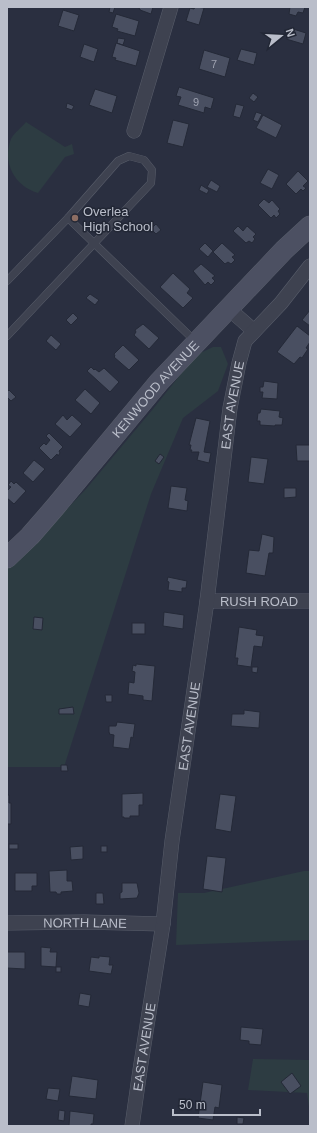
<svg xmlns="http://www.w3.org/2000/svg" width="317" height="1133" viewBox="0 0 317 1133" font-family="Helvetica,sans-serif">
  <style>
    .green { fill: #2d3c42 }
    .building { fill: #494f61; stroke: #242937 }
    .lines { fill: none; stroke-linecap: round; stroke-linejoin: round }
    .lane-casing { stroke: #585d6a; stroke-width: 8 }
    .street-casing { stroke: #585d6a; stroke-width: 15 }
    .secondary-casing { stroke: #585d6a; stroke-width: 21 }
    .lane { stroke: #3e4250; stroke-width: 7 }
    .street { stroke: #3e4250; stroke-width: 14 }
    .secondary { stroke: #4c5062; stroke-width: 20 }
    .education-dot { fill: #8d6e63; stroke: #222735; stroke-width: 1.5 }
    .labels { text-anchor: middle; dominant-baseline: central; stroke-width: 3; stroke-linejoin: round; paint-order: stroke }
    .number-label { font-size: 11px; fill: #9ea2b0 }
    .poi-label { font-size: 13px; fill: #babeca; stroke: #222735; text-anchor: start }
    .street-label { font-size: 13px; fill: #babeca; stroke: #222735 }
  </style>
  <rect width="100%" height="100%" fill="#2a2f40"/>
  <g class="green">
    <path d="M26 122 65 147 72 144 74 154 65 157 38 193C14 186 2 162 11 139 14 133 22 127 26 122Z"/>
    <polygon points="213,347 221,347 228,364 218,391 183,418 151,494 64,767 7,767 7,569 28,550 86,489 153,409 196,355"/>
    <polygon points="304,871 310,871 310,940 176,945 178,893 204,893"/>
    <polygon points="253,1059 310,1060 310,1114 307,1093 248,1090"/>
  </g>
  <g class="building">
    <polygon points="110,7 115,7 113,13 109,12"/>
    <polygon points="137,7 153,7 151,14 140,10 140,9"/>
    <polygon points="195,7 204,8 199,25 186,21 190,8 194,9"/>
    <polygon points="290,7 305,7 303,13 298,12 296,16 289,14"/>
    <polygon points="63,10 79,15 74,31 58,26"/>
    <polygon points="116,14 139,21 135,36 117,31 118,29 112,27"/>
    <polygon points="290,28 306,33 303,44 286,39"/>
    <polygon points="118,38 125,39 123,45 117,43"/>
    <polygon points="116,43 140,51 136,66 115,60 116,58 112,57"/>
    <polygon points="84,44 98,49 94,62 80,57"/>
    <polygon points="241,49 257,53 254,65 237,60"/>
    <polygon points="204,50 230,58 225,77 199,69"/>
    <polygon points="179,87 214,98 211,109 205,107 204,113 178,105 181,97 176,96"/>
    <polygon points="95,89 117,96 112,113 89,105"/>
    <polygon points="253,93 258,97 254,102 249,98"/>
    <polygon points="67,103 74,106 72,110 66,108"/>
    <polygon points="236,104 244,106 240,118 233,116"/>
    <polygon points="256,112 262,114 258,122 253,120"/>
    <polygon points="263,115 282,125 276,138 256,128"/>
    <polygon points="173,120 189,124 183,147 167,143"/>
    <polygon points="268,169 279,175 272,189 260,183"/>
    <polygon points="298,171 308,181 303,186 306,188 303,191 301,189 296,194 286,184"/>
    <polygon points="211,180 220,186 217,192 207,187"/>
    <polygon points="201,185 209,190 207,194 199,190"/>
    <polygon points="264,199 269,203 272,200 280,209 278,211 280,214 276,218 274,215 271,218 258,205"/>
    <polygon points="156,224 161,230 156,234 151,229"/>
    <polygon points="238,226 243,231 247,226 256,234 253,237 255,239 252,243 249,241 246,243 233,231"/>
    <polygon points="205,243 213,251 208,257 199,249"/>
    <polygon points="222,243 235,255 232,257 235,260 231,264 228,262 225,264 213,252"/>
    <polygon points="201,264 215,276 212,278 215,281 211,285 208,282 205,285 193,271"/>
    <polygon points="173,273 190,289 187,293 193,298 183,308 160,287"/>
    <polygon points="90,294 99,300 95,305 86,298"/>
    <polygon points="310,310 310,326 302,320"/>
    <polygon points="73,313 78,318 71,325 66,320"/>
    <polygon points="143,324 159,338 149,349 134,335 136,332 135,330"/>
    <polygon points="297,326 310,336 310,342 306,348 308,349 302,358 300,357 294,364 277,352"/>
    <polygon points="51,335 61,344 56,350 46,341"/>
    <polygon points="123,345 139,360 129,370 114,357 115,356 114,354"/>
    <polygon points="91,367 94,370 95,369 99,372 104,368 119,382 110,392 87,371"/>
    <polygon points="264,381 278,383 277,399 262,398 263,392 260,392 260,387 263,387"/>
    <polygon points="85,389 100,403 91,414 75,400"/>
    <polygon points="9,390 16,397 11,401 7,397 7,392"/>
    <polygon points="261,409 280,411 279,417 283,418 282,425 275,425 275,426 260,425 260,421 257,421 258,413 260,413"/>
    <polygon points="63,415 67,420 72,415 82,424 70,437 55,424"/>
    <polygon points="196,418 210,421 204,452 211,453 209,463 197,460 199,452 191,452 192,450 190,450 191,445 189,445"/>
    <polygon points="49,433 63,447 59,451 60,453 58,456 57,454 51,460 39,448 44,443 46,445 50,440 46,436"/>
    <polygon points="296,445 310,445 310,461 297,461"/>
    <polygon points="160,454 164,457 159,464 155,461"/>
    <polygon points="251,457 268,459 264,484 248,482"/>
    <polygon points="34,460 45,469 33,482 23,473"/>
    <polygon points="11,481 14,484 16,482 26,491 14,504 7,498 7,491 11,487 8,485"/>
    <polygon points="171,486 187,488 185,500 188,501 187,511 168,508"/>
    <polygon points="284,488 296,488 296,497 284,498"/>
    <polygon points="262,534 274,537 273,553 269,553 265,576 246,573 249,550 259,551"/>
    <polygon points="168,577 187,581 186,588 182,588 182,592 168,590 169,582 167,581"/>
    <polygon points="164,612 184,615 183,629 163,626"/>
    <polygon points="34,617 43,618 42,630 33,629"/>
    <rect x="132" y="623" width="13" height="11"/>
    <polygon points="239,627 257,630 256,635 264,636 262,647 254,646 251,667 237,665 238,658 235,658"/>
    <polygon points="136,664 155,666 152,701 143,700 143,696 128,694 129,682 134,683 135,672 132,671 133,665 136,666"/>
    <polygon points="252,667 258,667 257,673 252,672"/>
    <polygon points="105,695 112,695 112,702 106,702"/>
    <polygon points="73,707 74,714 59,714 59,709"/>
    <polygon points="244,710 260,712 259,728 231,726 232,714 244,714"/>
    <polygon points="117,722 135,724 133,738 131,737 129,749 113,747 114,735 109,734 110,733 109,733 109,726 116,726"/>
    <polygon points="61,765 67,765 68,771 61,771"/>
    <polygon points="143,793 143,805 139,805 139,816 130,816 130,818 124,818 124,817 122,817 122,794"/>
    <polygon points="220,794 236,796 231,832 215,829"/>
    <polygon points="7,795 9,795 9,803 11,803 11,824 7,824"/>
    <rect x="9" y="844" width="9" height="5"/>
    <polygon points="83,846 83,859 71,860 70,847"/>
    <rect x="101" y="846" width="6" height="6"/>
    <polygon points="207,856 226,858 222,892 203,889"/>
    <polygon points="67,870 67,881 72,881 73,891 61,892 61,894 57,894 56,892 50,892 49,871"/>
    <polygon points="15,873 37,873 37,886 32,886 32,891 15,891"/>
    <polygon points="122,883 137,883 139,893 137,898 120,899 120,893 122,892"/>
    <polygon points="96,893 103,893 104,904 96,904"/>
    <polygon points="41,947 51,948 50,952 57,952 56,967 41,966"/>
    <polygon points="7,952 25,952 25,969 7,968"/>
    <polygon points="99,956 110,957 109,965 113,965 111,974 89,971 91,957 99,958"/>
    <rect x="56" y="967" width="5" height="5"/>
    <polygon points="80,993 91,995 89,1007 78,1005"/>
    <polygon points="241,1027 263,1029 261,1045 249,1044 249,1041 240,1040"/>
    <polygon points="292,1073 301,1086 290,1094 281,1082"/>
    <polygon points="72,1076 98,1080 96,1099 69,1096"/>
    <polygon points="203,1082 222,1085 219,1108 215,1107 213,1120 198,1118"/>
    <polygon points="48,1088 60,1089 58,1101 46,1099"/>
    <polygon points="59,1110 65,1111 64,1121 58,1120"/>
    <polygon points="70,1111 94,1114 93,1124 91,1124 91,1126 69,1126"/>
    <polygon points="237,1117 244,1118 243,1124 237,1124"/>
  </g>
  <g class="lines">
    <g class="lane-casing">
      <g id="lane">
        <polyline points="68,218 196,342"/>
        <polyline points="7,281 68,218 118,161 129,156 144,160 152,170 151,183 7,336"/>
      </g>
    </g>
    <g class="street-casing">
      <g id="street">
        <polyline points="134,131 171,7"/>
        <polyline points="228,308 254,331"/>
        <path id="s1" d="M207 601H310"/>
        <path id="s2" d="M7 923 84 922 163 924"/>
        <path id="s3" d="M132 1126 140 1070 163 924 172 841 207 601 230 408 239 363 245 341 281 303 310 266"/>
      </g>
    </g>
    <g class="secondary-casing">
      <g id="secondary">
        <path id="s4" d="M7 558 30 536 56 506 159 382 284 250 310 226"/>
      </g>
    </g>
    <use href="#lane" class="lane"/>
    <use href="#street" class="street"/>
    <use href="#secondary" class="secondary"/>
  </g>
  <circle class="education-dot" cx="75" cy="218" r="4"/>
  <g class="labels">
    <g class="number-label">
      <text x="214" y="64">7</text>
      <text x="196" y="102">9</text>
    </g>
    <g class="poi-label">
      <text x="83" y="211">Overlea<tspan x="83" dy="15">High School</tspan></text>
    </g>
    <g class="street-label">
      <text stroke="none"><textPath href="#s4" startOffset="225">KENWOOD AVENUE</textPath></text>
      <text stroke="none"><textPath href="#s3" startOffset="728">EAST AVENUE</textPath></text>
      <text stroke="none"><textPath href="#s1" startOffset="52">RUSH ROAD</textPath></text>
      <text stroke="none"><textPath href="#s3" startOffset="404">EAST AVENUE</textPath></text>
      <text stroke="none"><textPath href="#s2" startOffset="78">NORTH LANE</textPath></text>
      <text stroke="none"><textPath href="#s3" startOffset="80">EAST AVENUE</textPath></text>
    </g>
  </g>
  <rect width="317" height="1133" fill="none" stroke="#babeca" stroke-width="16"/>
  <g transform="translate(281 36) rotate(72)" stroke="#222735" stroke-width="3" paint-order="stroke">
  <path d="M0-3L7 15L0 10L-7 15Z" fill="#babeca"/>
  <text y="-6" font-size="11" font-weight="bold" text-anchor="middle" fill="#babeca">N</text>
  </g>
  <path d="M173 1109v6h87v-6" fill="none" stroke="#babeca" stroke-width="2"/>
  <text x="179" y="1109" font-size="12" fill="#babeca" stroke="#222735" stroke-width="3" paint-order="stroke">50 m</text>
</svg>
